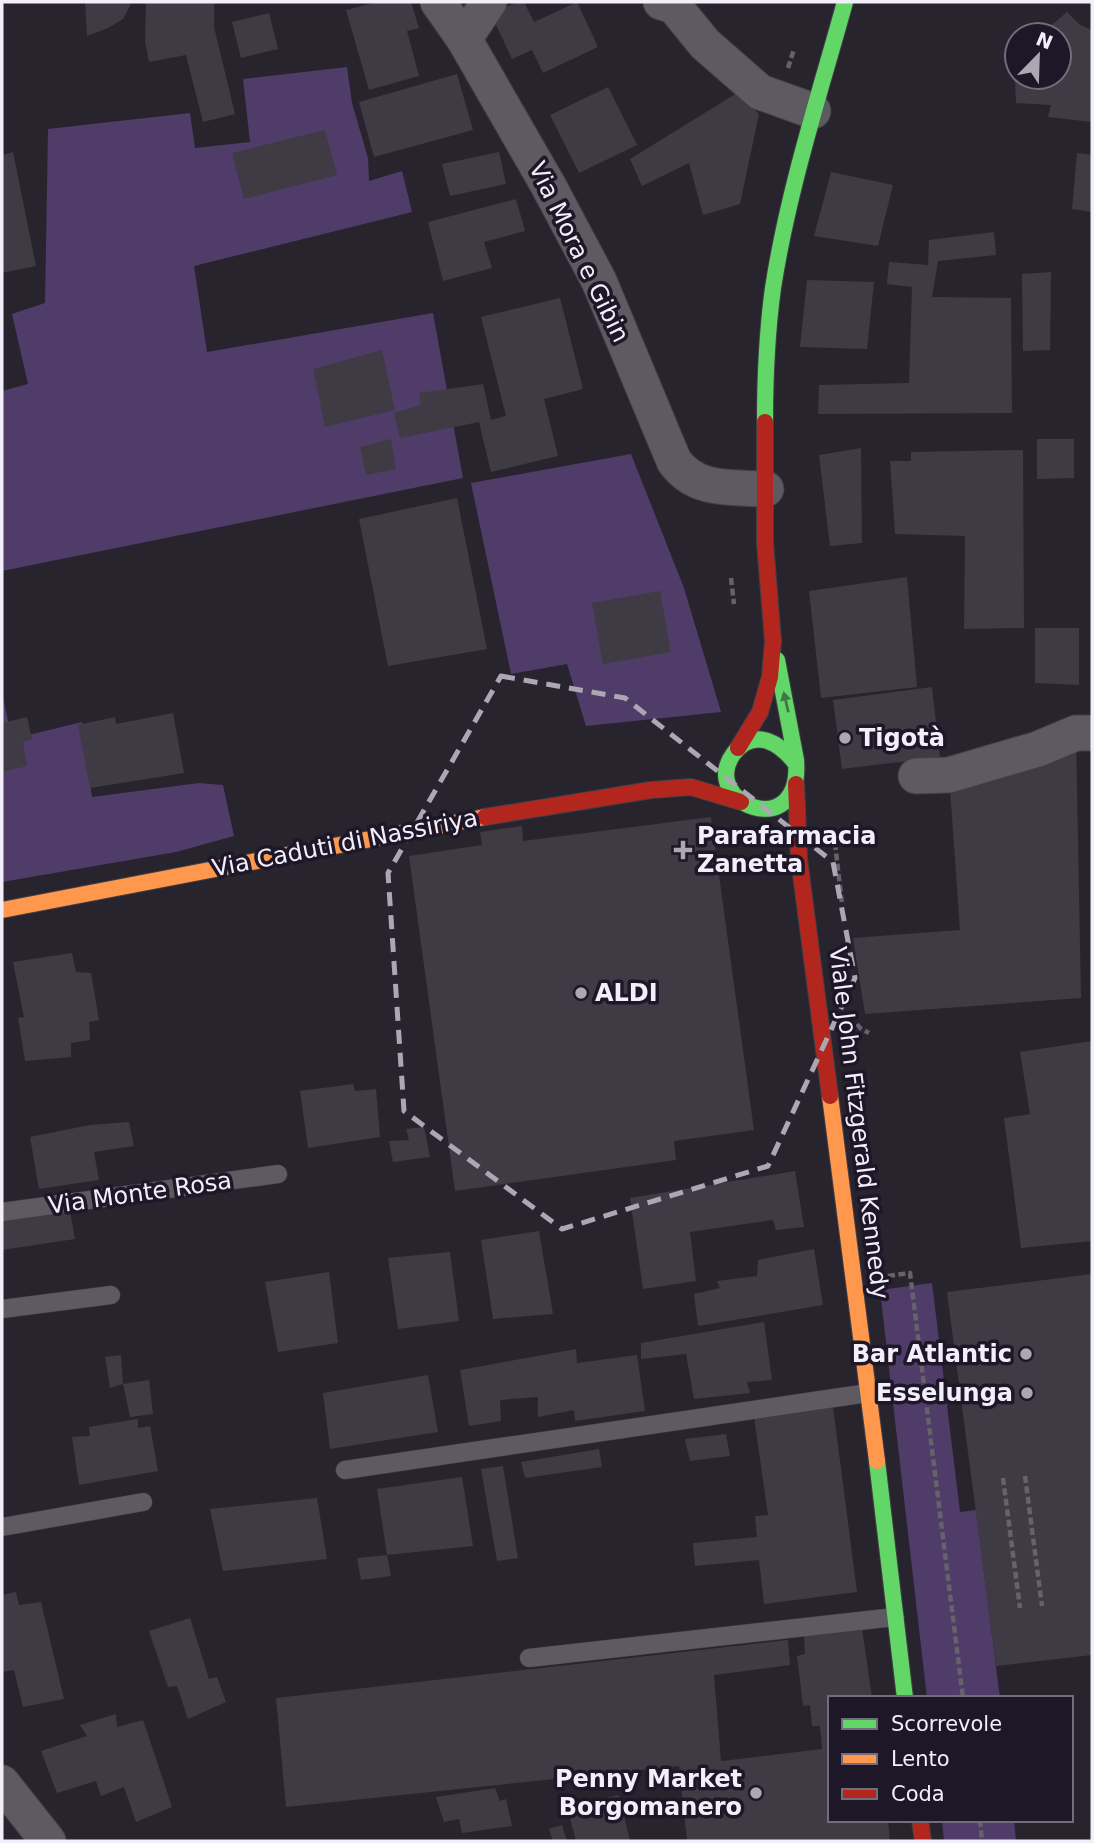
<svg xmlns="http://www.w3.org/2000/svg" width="1094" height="1843" viewBox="0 0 1094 1843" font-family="'DejaVu Sans',sans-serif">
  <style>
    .green { fill: #4f3c69 }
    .building { fill: #3e3b44 }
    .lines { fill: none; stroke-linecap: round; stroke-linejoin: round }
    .lane-casing { stroke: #423f47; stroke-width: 19 }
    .street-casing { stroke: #423f47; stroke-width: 37 }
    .fast-casing { stroke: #423f47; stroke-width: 18 }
    .slow-casing { stroke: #423f47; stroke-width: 18 }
    .jam-casing { stroke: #423f47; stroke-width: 18 }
    .path { stroke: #65626a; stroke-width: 4.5; stroke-dasharray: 7 3.5; stroke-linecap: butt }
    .lane { stroke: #5d5a61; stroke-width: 18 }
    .street { stroke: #5d5a61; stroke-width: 35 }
    .fast { stroke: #63d668; stroke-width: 16 }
    .slow { stroke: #ff974d; stroke-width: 16 }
    .jam { stroke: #b3261e; stroke-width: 16 }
    .oneway { fill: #407648 }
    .marked { fill: none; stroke: #aba7b3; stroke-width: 5; stroke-dasharray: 14 9; stroke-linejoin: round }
    .poi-dot { fill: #aba7b3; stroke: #1d1728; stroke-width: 2.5 }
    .labels { text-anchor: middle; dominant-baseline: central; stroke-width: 7; stroke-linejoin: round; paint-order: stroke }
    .street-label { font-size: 24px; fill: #f2eefa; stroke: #1d1728 }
    .poi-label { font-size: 24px; font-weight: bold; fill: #f2eefa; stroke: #1d1728; text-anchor: start }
  </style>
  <rect width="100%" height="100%" fill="#28242e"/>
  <g class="green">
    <polygon points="347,67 352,103 368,158 369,181 402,171 412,212 194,266 207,352 433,313 463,478 2,571 2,391 28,384 12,314 45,303 48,129 190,113 195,148 250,142 243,79"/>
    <polygon points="631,454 684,588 721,712 586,726 567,664 511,674 471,483"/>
    <polygon points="2,693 12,739 82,722 92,797 199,783 223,785 234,836 176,852 2,882"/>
    <polygon points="932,1283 960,1512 976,1510 1000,1698 927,1698 880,1290"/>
    <polygon points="942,1820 1014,1820 1016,1841 944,1841"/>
  </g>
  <g class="building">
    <polygon points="85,2 132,2 123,19 108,28 87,36"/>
    <polygon points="146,2 214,2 214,27 235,114 203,122 186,55 149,62 145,41"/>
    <polygon points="377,2 411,2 419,28 407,31 419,76 369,90 346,10"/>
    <polygon points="517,2 524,2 534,22 577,2 598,47 543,73 532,50 512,59 491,14"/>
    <polygon points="1067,12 1080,25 1092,30 1092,122 1048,117 1051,105 1016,103 1014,57 1017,54 1017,77 1059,77 1059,35 1040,35"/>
    <polygon points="269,13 278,49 241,58 232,22"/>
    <polygon points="457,74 473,130 374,157 359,102"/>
    <polygon points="608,87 637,145 579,173 550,115"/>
    <polygon points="737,93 759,114 740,204 703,215 689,163 642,186 630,159"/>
    <polygon points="325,130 337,175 244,199 232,153"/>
    <polygon points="13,152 36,266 2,273 2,155"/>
    <polygon points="499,152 506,184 450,196 442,164"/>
    <polygon points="1077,153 1092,155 1092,212 1072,209"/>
    <polygon points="831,172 893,185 878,246 814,236"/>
    <polygon points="516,199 525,231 484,242 492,268 443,281 428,222"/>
    <polygon points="994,232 996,255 938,261 932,297 1011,298 1012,413 818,414 819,385 909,383 912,287 887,284 889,262 928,265 929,240"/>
    <polygon points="1051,272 1050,350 1023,351 1022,274"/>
    <polygon points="807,280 874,282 867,349 800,347"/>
    <polygon points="560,298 583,389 544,399 558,456 491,472 479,422 400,438 394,413 421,405 419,393 483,384 491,420 506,416 481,317"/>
    <polygon points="382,350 395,410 325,427 313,369"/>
    <polygon points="391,439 396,469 366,475 360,447"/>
    <polygon points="1037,439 1074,439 1074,478 1037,479"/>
    <polygon points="861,448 862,543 830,546 819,455"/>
    <polygon points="1023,450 1024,628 964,629 965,536 895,534 890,461 911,461 911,452"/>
    <polygon points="457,498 487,649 388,666 359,519"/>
    <polygon points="907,577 917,687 821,698 809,591"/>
    <polygon points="660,591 671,652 603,664 592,603"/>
    <polygon points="1035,628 1079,628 1079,685 1035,683"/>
    <polygon points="932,687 940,757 842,769 833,700"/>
    <polygon points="173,713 184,773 90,788 78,725 115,717 116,724"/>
    <polygon points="27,717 32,739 23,742 27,766 2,772 2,723"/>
    <polygon points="1076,733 1081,998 865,1014 853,938 960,930 949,775"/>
    <polygon points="711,817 754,1130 674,1141 676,1160 455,1191 409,856 482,845 480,832 522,826 523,841"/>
    <polygon points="72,953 76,972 91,973 99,1020 89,1022 90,1040 71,1043 71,1057 25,1061 18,1018 24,1017 13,962"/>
    <polygon points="1092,1041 1092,1241 1021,1248 1004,1118 1030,1114 1020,1052"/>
    <polygon points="353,1084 355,1091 376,1089 380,1137 308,1148 300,1091"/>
    <polygon points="129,1122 134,1146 94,1152 99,1180 39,1189 30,1137 90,1125"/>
    <polygon points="424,1127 430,1157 393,1162 389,1141 409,1140 406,1129"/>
    <polygon points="795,1171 804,1227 776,1230 773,1220 690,1232 696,1281 643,1289 630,1198"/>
    <polygon points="70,1211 75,1239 2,1250 2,1221"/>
    <polygon points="539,1231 553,1314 493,1319 481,1240"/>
    <polygon points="814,1249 823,1305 698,1326 694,1294 720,1288 717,1281 757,1276 758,1260"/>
    <polygon points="450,1252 459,1321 398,1329 388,1258"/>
    <polygon points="329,1272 338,1343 278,1352 265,1282"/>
    <polygon points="1092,1274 1092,1655 996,1666 947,1292"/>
    <polygon points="764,1322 772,1380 747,1382 750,1393 694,1399 686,1354 641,1359 641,1343"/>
    <polygon points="576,1349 577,1363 637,1355 645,1411 575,1421 574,1410 538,1417 538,1397 500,1400 501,1421 469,1426 460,1370"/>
    <polygon points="121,1355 123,1384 110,1388 105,1357"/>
    <polygon points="428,1375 438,1432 330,1449 323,1393"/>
    <polygon points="149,1380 153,1414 130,1417 123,1384"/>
    <polygon points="832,1399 857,1592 764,1604 759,1560 695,1566 693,1543 757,1537 755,1516 768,1515 753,1410"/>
    <polygon points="138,1419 138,1428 150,1426 158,1471 79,1485 72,1437 90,1436 89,1427"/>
    <polygon points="726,1434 730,1456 690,1461 685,1439"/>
    <polygon points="599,1449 602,1467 525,1478 521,1462"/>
    <polygon points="503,1466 518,1558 497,1561 481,1469"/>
    <polygon points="462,1477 473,1546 387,1555 391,1576 361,1580 357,1558 387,1555 377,1489"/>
    <polygon points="317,1498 327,1559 223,1571 210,1509"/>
    <polygon points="16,1592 19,1605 41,1602 64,1699 23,1707 14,1670 2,1672 2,1595"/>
    <polygon points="190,1618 209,1679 217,1677 226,1702 188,1719 177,1686 168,1687 149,1631"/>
    <polygon points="862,1628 872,1698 830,1698 830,1820 888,1820 890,1841 687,1841 679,1766 286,1807 276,1698 788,1640 790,1665 714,1675 721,1761 822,1749 820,1726 812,1726 810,1705 803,1706 797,1656 805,1654 804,1635"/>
    <polygon points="116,1714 117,1727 143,1720 172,1807 136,1822 124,1787 101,1796 96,1781 57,1793 41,1751 87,1736 80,1725"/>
    <polygon points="495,1788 500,1801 506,1799 512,1826 462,1833 459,1819 444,1822 436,1797"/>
    <polygon points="619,1795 630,1841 576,1841 567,1807"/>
    <polygon points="562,1825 567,1841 553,1841 549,1829"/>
  </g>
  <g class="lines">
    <g class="lane-casing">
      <g id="lane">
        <polyline points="2,1212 278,1174"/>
        <polyline points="2,1309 111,1295"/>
        <polyline points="345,1470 868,1393"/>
        <polyline points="2,1527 143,1502"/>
        <polyline points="529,1658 895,1617"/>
      </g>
    </g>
    <g class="street-casing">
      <g id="street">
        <path d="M438 2 464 39 548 185 599 281 674 461C696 492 731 487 766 489"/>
        <polyline points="661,2 674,6 705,44 760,92 813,111"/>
        <polyline points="464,39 489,2"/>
        <polyline points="916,776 949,775 1038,749 1076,733 1092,733"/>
        <polyline points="2,1783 48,1841"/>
      </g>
    </g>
    <g class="fast-casing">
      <g id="fast">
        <path d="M765 422C765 378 767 332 773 288 788 191 819 96 845 2"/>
        <path d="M777 660 796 760C803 846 697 802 734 753 755 726 781 744 796 764"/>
        <polyline points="877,1461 905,1698"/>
      </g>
    </g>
    <g class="slow-casing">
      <g id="slow">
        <polyline points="2,910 485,817"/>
        <polyline points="830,1096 877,1461"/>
      </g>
    </g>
    <g class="jam-casing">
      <g id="jam">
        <polyline points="738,748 760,712 770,677 773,641 765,543 765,422"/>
        <polyline points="796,784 799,859 830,1096"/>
        <polyline points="485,817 651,790 691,787 741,802"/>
        <polyline points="920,1820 923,1841"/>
      </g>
    </g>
    <g class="path">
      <polyline points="788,68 794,49"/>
      <polyline points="731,578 734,604"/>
      <polyline points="835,843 842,904"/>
      <polyline points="857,1024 860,1028 869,1033"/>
      <polyline points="888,1276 910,1273 963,1698"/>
      <polyline points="1025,1476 1042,1606"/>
      <polyline points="1003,1478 1020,1608"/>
      <polyline points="980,1820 982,1841"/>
    </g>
    <use href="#lane" class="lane"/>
    <use href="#street" class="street"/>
    <use href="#fast" class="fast"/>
    <use href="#slow" class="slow"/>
    <use href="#jam" class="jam"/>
  </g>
  <defs><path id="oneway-solid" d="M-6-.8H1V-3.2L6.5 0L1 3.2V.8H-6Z" transform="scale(1.75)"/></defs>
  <use class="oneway" href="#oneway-solid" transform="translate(786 702) rotate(-103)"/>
  <path class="marked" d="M501 676 625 698 833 862 855 978 768 1166 562 1229 404 1111 388 873Z"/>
  <g class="poi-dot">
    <circle cx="845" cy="738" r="7"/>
    <path d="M679.5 839.5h7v7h7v7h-7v7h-7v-7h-7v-7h7z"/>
    <circle cx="581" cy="993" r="7"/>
    <circle cx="1026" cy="1354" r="7"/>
    <circle cx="1027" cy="1393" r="7"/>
    <circle cx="756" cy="1793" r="7"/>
  </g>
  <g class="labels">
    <g class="street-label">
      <text transform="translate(579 252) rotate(64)">Via Mora e Gibin</text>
      <text transform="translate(345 843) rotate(-11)">Via Caduti di Nassiriya</text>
      <text transform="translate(859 1123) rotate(83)">Viale John Fitzgerald Kennedy</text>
      <text transform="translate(140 1193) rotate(-8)">Via Monte Rosa</text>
    </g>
    <g class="poi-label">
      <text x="859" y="738">Tigotà</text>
      <text x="697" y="836">Parafarmacia<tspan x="697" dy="28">Zanetta</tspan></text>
      <text x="595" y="993">ALDI</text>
      <text x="1012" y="1354" text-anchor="end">Bar Atlantic</text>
      <text x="1013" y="1393" text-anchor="end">Esselunga</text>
      <text x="742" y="1779" text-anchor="end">Penny Market<tspan x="742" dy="28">Borgomanero</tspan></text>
    </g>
  </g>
  <rect width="1094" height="1843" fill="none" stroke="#f2eefa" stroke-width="7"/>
  <rect x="828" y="1696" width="245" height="126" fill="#1d1728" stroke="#726d7c" stroke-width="2"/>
  <rect x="842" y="1719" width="35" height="10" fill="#63d668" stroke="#726d7c" stroke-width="2"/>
  <text x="891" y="1731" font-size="21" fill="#f2eefa">Scorrevole</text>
  <rect x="842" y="1754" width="35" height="10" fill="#ff974d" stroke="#726d7c" stroke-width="2"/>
  <text x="891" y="1766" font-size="21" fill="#f2eefa">Lento</text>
  <rect x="842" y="1789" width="35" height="10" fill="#b3261e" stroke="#726d7c" stroke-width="2"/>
  <text x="891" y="1801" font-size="21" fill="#f2eefa">Coda</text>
  <g transform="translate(1038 56) rotate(23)"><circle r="33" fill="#1d1728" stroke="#726d7c" stroke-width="2"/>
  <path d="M0-5L12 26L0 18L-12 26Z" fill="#aba7b3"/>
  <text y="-10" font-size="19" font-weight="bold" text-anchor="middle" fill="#f2eefa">N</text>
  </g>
</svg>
